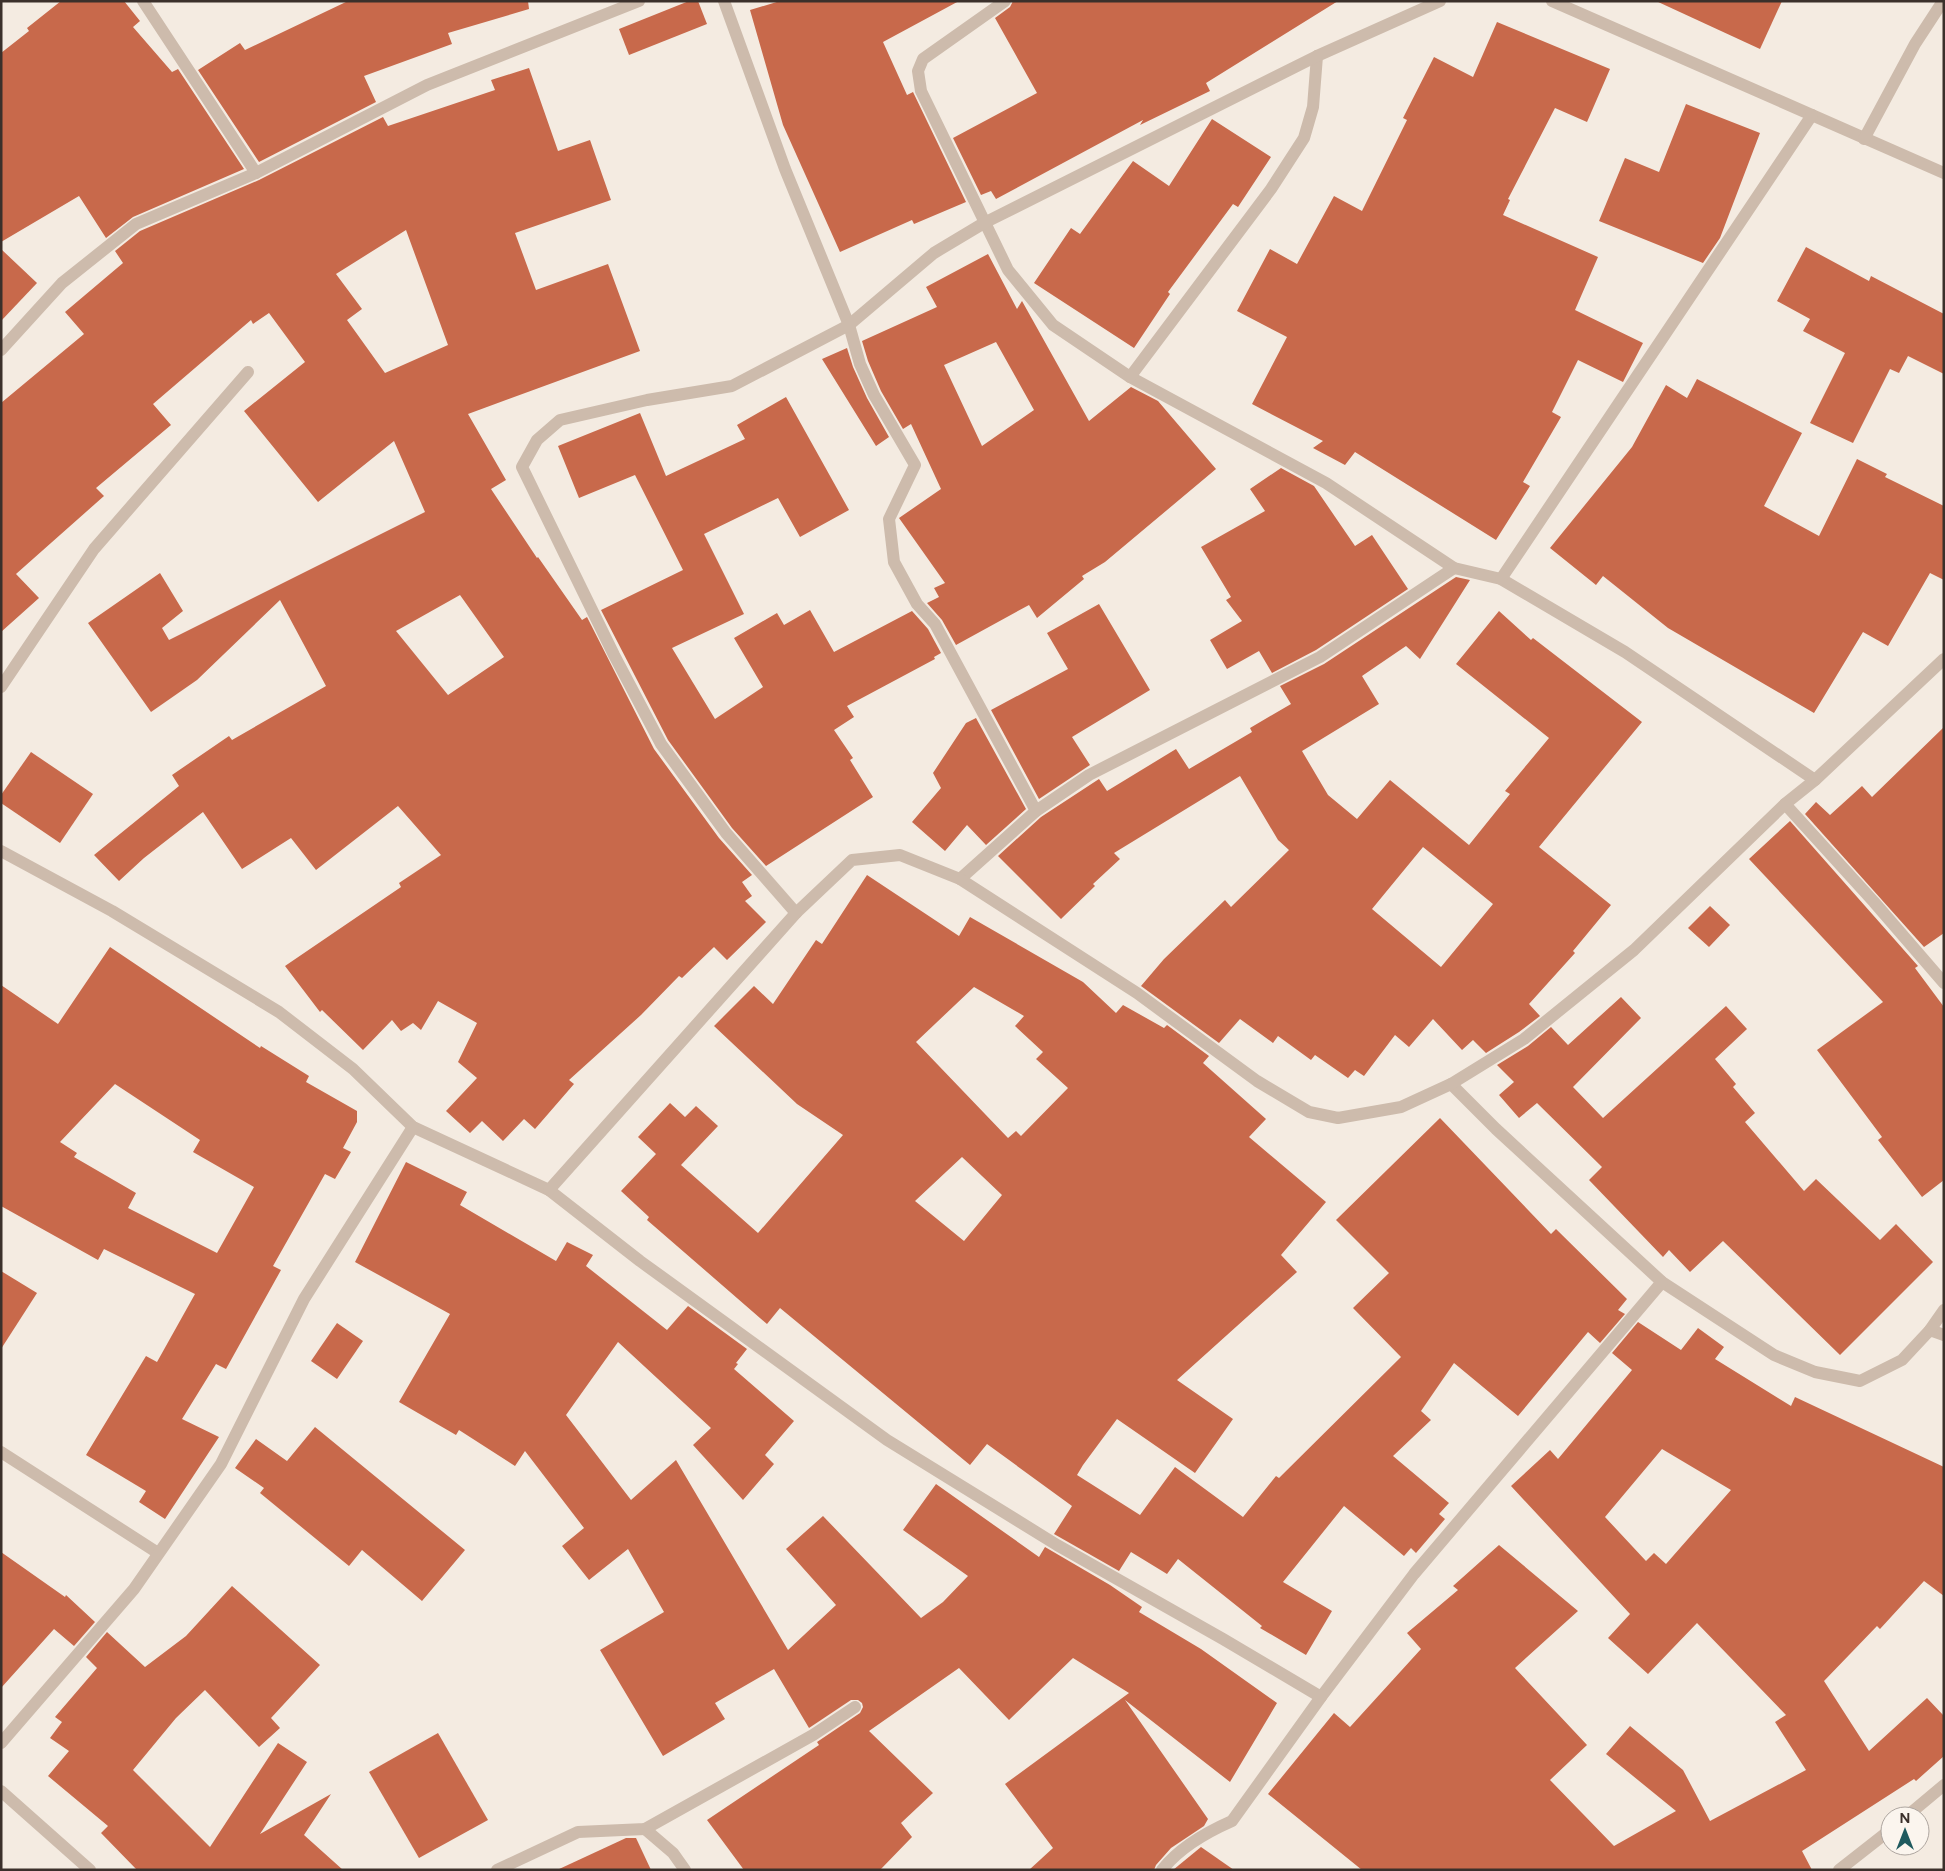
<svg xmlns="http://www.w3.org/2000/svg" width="1945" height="1871" viewBox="0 0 1945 1871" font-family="Figtree,sans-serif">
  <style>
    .building { fill: #c8694b; fill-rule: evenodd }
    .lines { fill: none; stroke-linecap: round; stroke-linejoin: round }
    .minor { stroke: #cdbbac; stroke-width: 12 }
  </style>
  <rect width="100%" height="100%" fill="#f4ebe1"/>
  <g class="building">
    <polygon points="61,1 124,1 140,21 133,27 172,72 178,69 244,169 133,217 106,238 79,196 1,242 1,53 29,31 27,28"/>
    <polygon points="348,1 528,1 529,9 448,33 452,44 364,76 376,102 259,162 198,70 240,43 245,50"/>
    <polygon points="689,1 698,1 707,24 629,55 619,29"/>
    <polygon points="780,1 959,1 883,42 907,95 913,92 966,202 914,224 912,220 840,252 783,125 750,10"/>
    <polygon points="1013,1 1338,1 1206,83 1210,91 1140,125 1143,120 996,199 991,191 981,195 953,138 1037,93 995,18 1010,7"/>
    <polygon points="1656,1 1782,1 1760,49"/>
    <polygon points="1497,22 1610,69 1587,122 1555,108 1508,199 1510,200 1503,215 1598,257 1575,310 1643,343 1623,382 1578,360 1552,412 1561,417 1523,482 1530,486 1496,540 1355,452 1345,465 1313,448 1323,441 1252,404 1287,337 1237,311 1270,249 1297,264 1334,196 1362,211 1407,120 1403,118 1434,57 1473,77"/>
    <path d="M529 68 558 151 590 140 611 200 515 233 536 290 608 264 640 351 468 414 506 480 491 489 537 558 538 557 582 620 587 617 654 749 719 838 752 875 742 882 752 896 745 901 766 922 727 960 714 947 682 978 679 976 641 1015 569 1080 574 1084 535 1129 524 1119 503 1141 482 1121 470 1133 446 1111 477 1078 458 1062 477 1023 438 1001 421 1030 413 1023 401 1031 392 1020 363 1050 322 1010 320 1012 285 966 401 887 399 883 441 855 398 806 316 870 291 838 242 869 203 812 144 858 119 881 94 855 179 786 172 775 229 736 232 740 326 686 280 600 197 680 151 712 88 623 160 573 183 611 162 628 169 640 425 512 394 441 318 502 244 411 305 362 269 313 253 324 251 320 153 404 171 425 96 488 104 496 16 574 39 598 1 632V403L84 334 65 312 123 263 115 251 140 231 259 180 383 117 388 126 495 90 491 80ZM406 230 448 345 385 373 347 320 362 309 336 274ZM460 595 504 657 448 695 396 631Z"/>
    <polygon points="1686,104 1760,133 1720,238 1703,263 1599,221 1625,158 1659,172"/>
    <polygon points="1212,119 1271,157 1238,207 1233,204 1168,292 1170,294 1134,348 1034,283 1071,228 1080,234 1133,161 1169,186"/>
    <polygon points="1806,247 1869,281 1871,276 1944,314 1944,374 1908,356 1899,373 1890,369 1853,443 1810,423 1845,353 1803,331 1810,319 1777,301"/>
    <polygon points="1,249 37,283 1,321"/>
    <path d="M988 254 1017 309 1022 301 1089 421 1131 387 1158 401 1216 469 1105 562 1082 576 1084 579 1037 618 1029 605 956 645 942 620 927 603 939 597 934 588 945 583 899 518 941 489 911 424 903 429 881 391 868 361 862 341 937 307 926 287ZM996 342 1034 410 982 446 944 365Z"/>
    <polygon points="847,348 853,367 867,398 889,437 876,446 822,359"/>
    <polygon points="1697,379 1802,433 1764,506 1819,536 1857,459 1887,474 1885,477 1944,506 1944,580 1930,573 1888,646 1863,632 1814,713 1668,628 1603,576 1596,585 1550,548 1632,447 1666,385 1687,398"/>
    <polygon points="786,397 849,510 800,537 778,498 704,534 744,614 672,648 715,719 763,687 734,638 777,613 784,625 810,610 834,652 912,611 928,629 941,653 934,657 935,659 847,706 854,717 834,730 853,758 850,760 873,797 766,866 732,828 668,740 601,610 683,570 635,475 579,498 558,446 640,413 666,476 745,439 737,425"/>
    <polygon points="1281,468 1314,486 1355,546 1372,535 1408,589 1316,650 1272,673 1259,651 1227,669 1210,640 1242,621 1226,600 1231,597 1201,547 1265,511 1250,489"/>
    <path d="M1456 577 1470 580 1420 659 1406 646 1362 676 1379 704 1302 751 1328 795 1357 819 1390 780 1469 845 1510 794 1505 791 1549 738 1456 664 1499 611 1531 640 1533 638 1642 722 1539 847 1611 905 1573 951 1575 953 1529 1004 1540 1016 1519 1032 1486 1053 1473 1040 1462 1050 1433 1019 1409 1047 1395 1035 1364 1076 1355 1070 1348 1078 1315 1055 1311 1060 1278 1036 1273 1043 1240 1019 1219 1043 1141 986 1164 959 1225 900 1231 907 1289 850 1278 840 1240 776 1114 853 1120 859 1093 884 1095 886 1061 919 998 856 1041 817 1099 779 1107 791 1176 749 1189 769 1252 732 1250 728 1291 704 1280 686 1324 664ZM1423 847 1493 904 1441 967 1372 909Z"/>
    <polygon points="1099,604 1150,690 1072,737 1090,765 1039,799 991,710 1068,669 1047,633"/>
    <polygon points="976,718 1026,809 986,845 967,825 945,851 912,822 941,788 933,773 966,723"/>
    <polygon points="1944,727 1944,933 1924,947 1805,814 1816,802 1830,815 1862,786 1872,797"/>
    <polygon points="31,752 93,794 60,843 1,803 1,795"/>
    <polygon points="1790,821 1918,966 1915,968 1944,1007 1944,1180 1922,1197 1878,1140 1882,1137 1817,1050 1883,1002 1749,859"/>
    <path d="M867 875 959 936 970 917 1083 982 1116 1013 1123 1005 1164 1028 1167 1025 1209 1056 1203 1063 1266 1119 1249 1137 1326 1202 1281 1255 1297 1272 1177 1380 1233 1419 1195 1473 1117 1419 1083 1465 1077 1475 1140 1515 1175 1467 1243 1517 1276 1476 1279 1478 1401 1357 1353 1308 1389 1273 1336 1220 1440 1118 1551 1234 1556 1229 1627 1299 1618 1310 1625 1314 1600 1343 1588 1332 1518 1416 1454 1363 1421 1411 1431 1420 1393 1456 1449 1503 1439 1514 1445 1519 1416 1553 1411 1548 1404 1556 1344 1506 1283 1582 1332 1611 1306 1655 1260 1628 1262 1626 1178 1559 1167 1574 1131 1552 1119 1571 1054 1534 1072 1506 987 1444 970 1465 780 1308 767 1324 647 1220 649 1217 621 1191 656 1154 638 1137 670 1103 685 1117 696 1106 718 1126 681 1165 758 1233 843 1135 797 1104 714 1026 754 986 773 1004 816 940 822 944ZM974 987 1024 1016 1015 1026 1043 1052 1036 1059 1068 1088 1021 1136 1016 1131 1008 1138 916 1042ZM962 1157 1002 1195 964 1241 915 1201Z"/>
    <polygon points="1710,906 1730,925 1709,947 1688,928"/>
    <path d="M110 947 260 1048 261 1046 309 1076 306 1082 357 1111V1122L343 1148 351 1152 335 1179 325 1174 273 1266 281 1270 226 1369 216 1364 182 1419 219 1437 165 1519 139 1502 146 1491 86 1455 146 1356 157 1362 195 1294 104 1249 98 1260 1 1206V985L58 1024ZM115 1084 200 1140 193 1152 254 1187 217 1253 128 1208 136 1193 74 1157 77 1153 60 1142Z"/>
    <polygon points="1621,997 1641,1018 1573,1087 1603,1118 1726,1006 1747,1029 1715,1059 1736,1084 1733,1087 1755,1113 1745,1122 1804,1191 1816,1179 1880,1240 1896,1224 1933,1262 1840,1355 1723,1241 1690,1272 1669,1250 1663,1257 1589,1180 1602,1167 1537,1103 1519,1118 1499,1095 1514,1082 1497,1065 1528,1046 1551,1027 1568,1045"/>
    <polygon points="406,1162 467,1192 460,1205 556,1261 567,1242 593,1255 586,1266 667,1330 688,1306 747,1349 736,1363 738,1364 734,1369 794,1421 765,1455 774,1464 743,1500 693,1445 711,1428 618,1342 566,1415 631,1500 676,1460 788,1650 836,1605 786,1549 823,1516 921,1618 943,1602 968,1576 903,1530 936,1484 1039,1557 1045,1547 1110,1585 1142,1607 1139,1612 1201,1649 1277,1703 1230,1782 1125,1700 1208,1819 1204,1826 1171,1848 1156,1865 1154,1870 1029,1870 1053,1848 1005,1784 1129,1693 1073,1658 1009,1720 959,1668 869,1731 933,1793 901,1823 912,1837 880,1870 744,1870 707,1820 819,1745 817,1742 860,1713 863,1707 862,1703 858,1700 851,1700 809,1728 774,1669 715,1703 725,1719 663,1756 600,1650 664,1612 628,1549 589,1580 562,1546 584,1528 525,1451 515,1466 459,1430 456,1435 399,1402 450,1314 355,1262"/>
    <polygon points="1,1271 37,1293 1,1349"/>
    <path d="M1638 1322 1681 1350 1698 1328 1724 1347 1715 1359 1791 1406 1795 1397 1944 1467V1596L1924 1581 1880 1629 1877 1626 1824 1681 1869 1751 1927 1698 1944 1716V1756L1916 1781 1914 1779 1802 1851 1812 1870H1362L1268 1794 1334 1713 1350 1727 1421 1649 1407 1633 1458 1590 1453 1586 1499 1545 1578 1611 1515 1668 1587 1745 1550 1780 1614 1846 1676 1811 1606 1754 1630 1726 1683 1770 1710 1821 1806 1770 1775 1722 1786 1715 1697 1623 1648 1674 1608 1638 1630 1614 1511 1486 1550 1450 1558 1459 1632 1370 1612 1353ZM1662 1449 1731 1490 1666 1564 1654 1553 1646 1561 1605 1517Z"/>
    <polygon points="337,1323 363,1341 337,1379 311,1361"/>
    <polygon points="315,1427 465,1550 422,1601 362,1550 349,1566 260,1493 264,1488 235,1468 256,1439 287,1461"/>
    <polygon points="1,1552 65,1597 66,1595 95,1622 74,1646 54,1629 1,1688"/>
    <polygon points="232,1586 320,1665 271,1718 280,1728 259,1747 205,1690 176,1718 133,1770 210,1847 278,1743 307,1762 260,1834 331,1794 304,1835 343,1870 137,1870 101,1833 108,1826 48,1776 69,1751 50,1738 62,1722 55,1717 97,1668 86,1657 107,1632 145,1667 186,1636"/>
    <polygon points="438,1733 488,1820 419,1858 369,1772"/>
    <polygon points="626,1838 636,1838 651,1870 557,1870"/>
    <polygon points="1201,1847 1234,1870 1173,1870"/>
  </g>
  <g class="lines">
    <g class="minor">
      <polyline points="143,1 256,173"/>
      <polyline points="724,1 785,169 849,325 860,364 874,395 915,465 889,519 894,562 917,604 935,624 1036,811"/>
      <polyline points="1005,1 923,59 918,71 921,91 1008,270 1053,325 1130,377 1326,483 1454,568 1501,579 1625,652 1815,780"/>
      <polyline points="1552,1 1944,173"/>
      <polyline points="1864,139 1915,44 1943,1"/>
      <polyline points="1,350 62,283 136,224 256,173 427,85 639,1"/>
      <polyline points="1130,377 1271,189 1304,138 1313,107 1317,56"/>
      <polyline points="1501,579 1812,115"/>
      <polyline points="1,687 94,549 248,372"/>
      <polyline points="1785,804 1874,902 1944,983"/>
      <polyline points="1,851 112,911 279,1012 353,1069 413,1127 549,1190 640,1261 887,1440 1057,1545 1223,1639 1321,1697"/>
      <polyline points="960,879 1036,811 1089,775 1320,657 1454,568"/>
      <polyline points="796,913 726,833 661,744 614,655 522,467 537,440 560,420 647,400 732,386 849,325 934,253 984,223 1317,56 1440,1"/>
      <polyline points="1451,1084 1496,1129 1662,1282 1774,1355 1815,1372 1860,1381 1902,1360 1930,1330 1944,1335"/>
      <polyline points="549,1190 796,913 852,860 900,855 960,879 1137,993 1257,1081 1309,1112 1338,1118 1401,1107 1451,1084 1524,1039 1634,950 1785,804 1815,780 1944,659"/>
      <polyline points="1930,1330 1944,1310"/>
      <polyline points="1,1452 158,1553"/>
      <polyline points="1,1743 134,1589 221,1464 304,1299 413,1127"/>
      <polyline points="1,1791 90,1870"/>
      <polyline points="1907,1816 1944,1785"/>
      <polyline points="645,1829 673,1853 685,1870"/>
      <polyline points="497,1870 578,1832 645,1829 813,1735 855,1707"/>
      <path d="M1162 1870C1179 1848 1207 1832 1232 1821L1321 1697 1414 1574 1662 1282"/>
      <polyline points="1839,1870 1890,1830"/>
    </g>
  </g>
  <rect width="1945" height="1871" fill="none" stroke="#3b302b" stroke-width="5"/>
  <g transform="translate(1905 1831)"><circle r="24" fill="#fbf5ee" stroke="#aea6a0"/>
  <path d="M0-4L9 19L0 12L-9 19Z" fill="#1f5a5e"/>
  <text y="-8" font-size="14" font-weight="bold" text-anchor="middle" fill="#3b302b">N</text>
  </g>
</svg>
